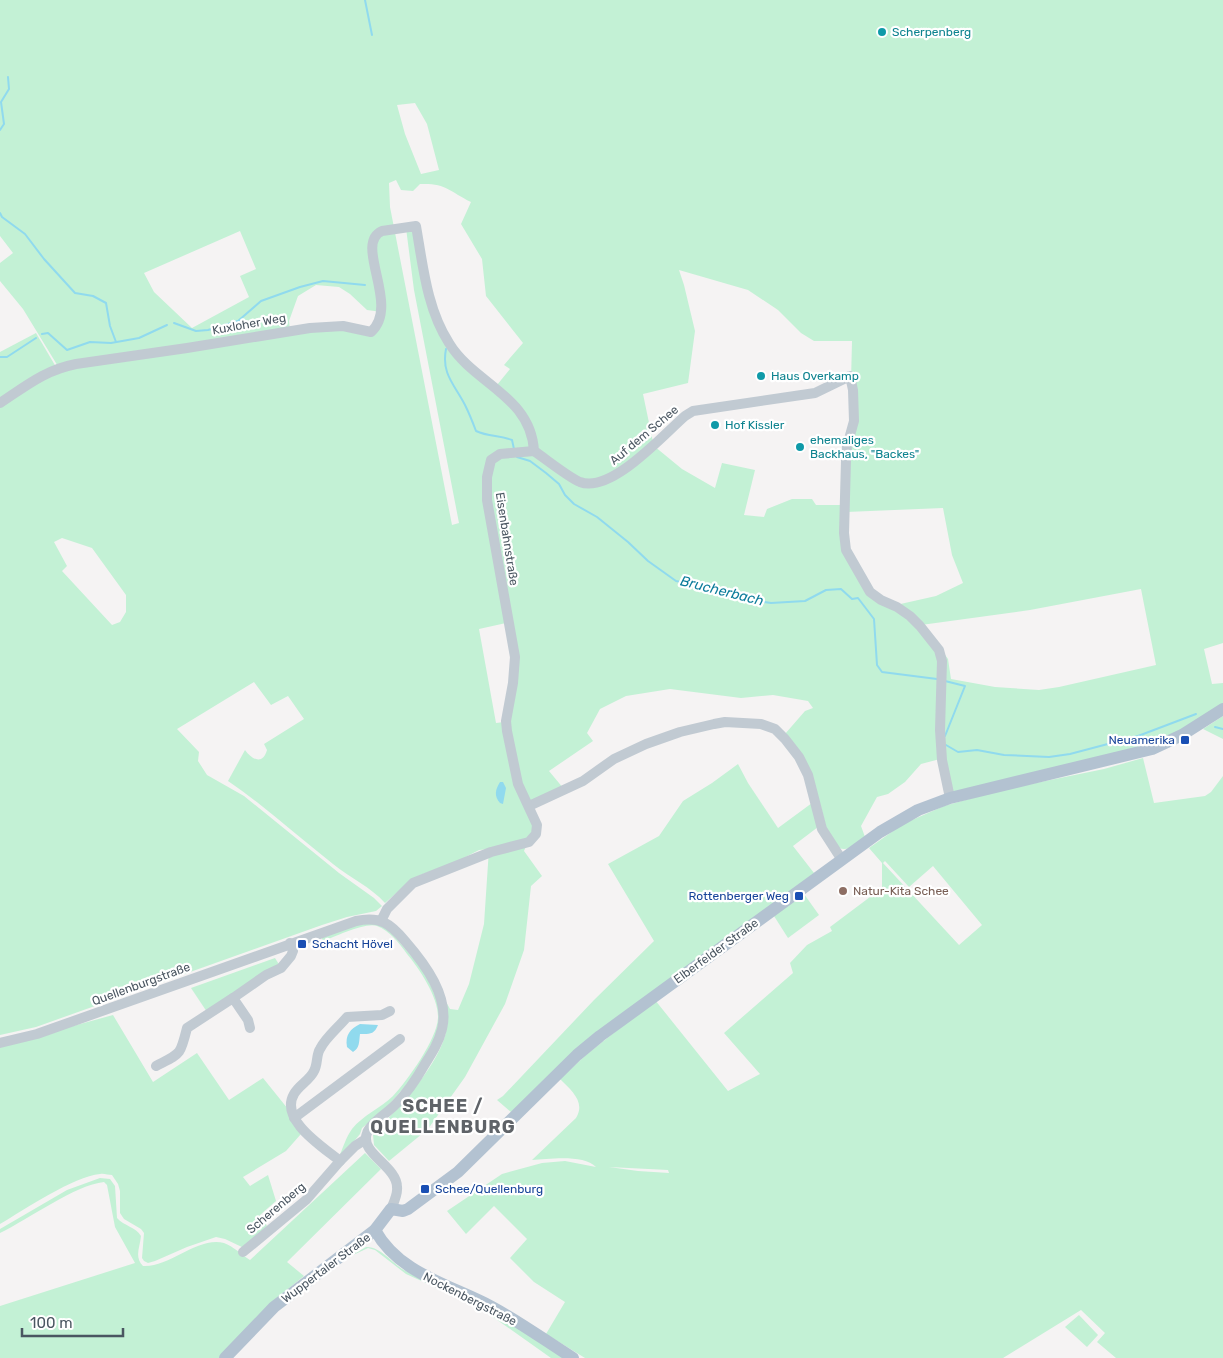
<svg xmlns="http://www.w3.org/2000/svg" width="1223" height="1358" viewBox="0 0 1223 1358" font-family="Rubik,sans-serif">
  <style>
    .green { fill: #c3f1d5; fill-rule: evenodd }
    .water { fill: #90daee }
    .lines { fill: none; stroke-linecap: round; stroke-linejoin: round }
    .stream { stroke: #90daee; stroke-width: 2 }
    .minor { stroke: #c1cad2; stroke-width: 10 }
    .major { stroke: #b3c2d1; stroke-width: 12 }
    .culture-dot { fill: #0f9aa8; stroke: #fff; stroke-width: 2 }
    .transit-dot { fill: #1a4fb4; stroke: #fff; stroke-width: 2 }
    .education-dot { fill: #8d6e63; stroke: #fff; stroke-width: 2 }
    .labels { text-anchor: middle; dominant-baseline: central; stroke-width: 4.5; stroke-linejoin: round; paint-order: stroke }
    .culture-label { font-size: 12px; fill: #0d838f; stroke: #fff; text-anchor: start }
    .street-label { font-size: 12px; fill: #4a5661; stroke: #fff }
    .transit-label { font-size: 12px; fill: #164399; stroke: #fff; text-anchor: end }
    .education-label { font-size: 12px; fill: #785e54; stroke: #fff; text-anchor: start }
    .water-label { font-size: 14px; font-style: italic; fill: #0c7c9b; stroke: #fff }
    .district-label { font-size: 18px; font-weight: bold; letter-spacing: 1px; fill: #5f6368; stroke: #fff }
  </style>
  <rect width="100%" height="100%" fill="#f5f3f3"/>
  <g class="green">
    <path d="M0 0H1223V643L1204 649 1212 684 1223 683V705L1174 736 1148 747 953 792 943 759 940 732 944 661 943 652 948 659 951 679 995 687 1039 690 1059 687 1156 665 1141 589 1030 610 921 625 896 605 936 596 963 583 952 555 943 508 846 512 848 450 856 421V403L851 381 852 341H814L801 333 778 310 748 290 679 270 684 285 695 331 688 383 643 394 653 442 624 467 602 478 584 480 563 468 539 450 532 427 518 404 497 385 510 369 504 365 523 343 486 296 482 259 461 224 471 202C449 191 446 183 420 184L413 191 401 190 396 180 389 183 390 207 452 525 459 523 414 290 406 228 415 230C421 266 426 303 443 336 446 341 449 348 453 352 477 379 537 408 531 449 521 450 508 449 499 453 478 462 485 500 487 519L493 518C490 505 486 473 495 461 499 456 509 455 516 454 523 454 532 452 539 456 557 465 571 483 593 484 614 485 639 459 654 446L682 469 715 488 722 463 755 470 744 515 764 517 767 509 792 499H812L816 505H843L840 541 859 581 879 601 897 609 908 617 925 636 936 650 940 661 936 723 940 759 921 764 905 782 888 794 877 797 861 826 865 837C857 843 849 852 839 848L826 827 821 807 808 768 785 734 805 711 813 708 808 701 773 695 741 698 670 689 626 696 600 709 587 733 593 741 549 771 564 789 531 802 521 784 509 730 518 669 517 654 506 590H499L506 623 479 629 496 723 504 722 515 783 531 816 533 829 524 851 542 876 531 886 524 950 505 1004 465 1077 428 1129 389 1161 374 1145 373 1135C398 1107 441 1065 447 1027 448 1017 447 1009 445 1000L450 1009 458 1010 469 984 484 924 489 849 479 850 454 863 420 875 410 881 385 903C371 887 350 878 333 864 298 837 265 806 228 781L245 750C252 760 263 765 267 750L264 744 304 719 288 696 271 705 254 682 177 729 199 752 198 761 207 775 244 796 339 873 374 898 382 906 376 911 347 917 322 925 36 1027 0 1035V405L47 372 59 368 23 309 0 281V263L13 253 0 236ZM415 103 427 124 439 170 421 174 405 134 397 105ZM240 231 256 269 240 276 249 297 192 328 154 292 144 273ZM316 285 339 287 350 294 367 310 382 312 383 321 377 330 364 332 343 328 290 330 289 321 298 296ZM62 538 92 548 126 595V612L120 622 112 625 62 571 67 566 54 542Z"/>
    <polygon points="36,333 56,367 0,400 0,352"/>
    <polygon points="1223,716 1223,739 1203,729"/>
    <path d="M1143 758 1154 803 1205 796 1211 792 1223 776V1358H1116L1097 1342 1105 1333 1081 1310 1003 1358H585L546 1334 565 1302 534 1282 510 1258 527 1239 494 1206 466 1234 447 1211 502 1174 542 1163 565 1161 596 1167C584 1154 549 1159 532 1160L576 1118C586 1102 571 1090 560 1079L586 1055 655 1000 728 1091 760 1074 724 1033 793 973 790 963 807 945 832 931 830 927 882 888V863L869 848 903 824 944 806 1001 790 1104 769ZM885 861 909 887 933 866 982 925 959 945 883 863ZM609 1167 668 1170 669 1173 638 1171Z"/>
    <polygon points="738,764 748,783 778,828 812,803 818,827 793,846 814,873 511,1112 497,1100 503,1096 594,1000 654,941 608,864 659,836 683,801 712,783"/>
    <polygon points="804,894 819,915 788,938 774,916"/>
    <path d="M374 922 389 930 424 971 439 1004V1030L415 1075 386 1108 362 1128 360 1134 342 1156 339 1157C343 1148 346 1137 352 1129 363 1115 381 1108 393 1096 408 1080 437 1039 438 1018 439 998 419 968 407 954 400 944 389 930 377 926 365 922 335 937 323 941L321 936 358 924Z"/>
    <polygon points="275,958 280,966 207,1012 191,988"/>
    <path d="M113 1015 153 1082 197 1053 229 1100 263 1078 288 1109 301 1134 286 1151 243 1177 250 1186 268 1175 276 1201 260 1215 267 1226 244 1248 225 1239 216 1237 187 1247 155 1261 148 1263 144 1261 142 1258 144 1233 141 1229 124 1219 120 1213V1191L118 1184 112 1175C108 1175 104 1173 100 1174 74 1176 24 1210 0 1224V1046Z"/>
    <path d="M365 1153 381 1169 287 1262 304 1276 273 1301 219 1358H0V1306L135 1263 115 1227 107 1185 104 1182C75 1185 29 1219 0 1233V1229L67 1190 100 1178 110 1179 115 1186 117 1218C124 1226 136 1227 141 1236 140 1247 134 1257 143 1266 169 1268 198 1236 224 1243 233 1246 242 1255 250 1260Z"/>
    <path d="M366 1247C380 1246 392 1263 404 1270 432 1287 464 1298 493 1314 518 1327 541 1343 565 1358H551L493 1317 466 1301 406 1274 375 1250 368 1248 349 1257Z"/>
    <polygon points="1079,1315 1098,1335 1087,1347 1065,1327"/>
  </g>
  <g class="water">
    <path d="M500 782H503L506 788 503 804 500 803C494 796 495 790 500 782Z"/>
    <path d="M360 1024 378 1025C374 1035 369 1034 360 1034 359 1041 360 1048 353 1052L347 1047C345 1035 350 1029 360 1024Z"/>
  </g>
  <g class="lines">
    <g class="stream">
      <polyline points="365,0 372,35"/>
      <polyline points="0,130 4,124 1,102 9,89 8,77"/>
      <polyline points="0,213 2,217 25,234 44,259 75,293 93,296 106,303 110,326 116,342"/>
      <polyline points="174,323 196,331 208,330 238,321 261,301 300,287 323,281 365,285"/>
      <polyline points="42,334 48,333 67,350 90,342 111,343 139,338 167,325"/>
      <path d="M446 349C441 374 455 385 465 405 469 413 473 423 476 431 489 437 499 435 512 440L514 449"/>
      <polyline points="0,357 7,357 36,338"/>
      <polyline points="517,457 530,461 546,473 559,484 565,495 574,504 597,517 628,542 648,561 676,581 710,588 738,598 771,603 805,601 826,590 841,589 852,599 858,598 874,619 877,665 882,672 937,679"/>
      <polyline points="945,681 965,686 945,736"/>
      <polyline points="1215,727 1223,729"/>
      <polyline points="946,745 958,752 977,750 1004,755 1049,757 1070,754 1138,736 1196,714"/>
    </g>
    <g class="minor">
      <path d="M0 403C26 386 45 370 76 364L187 348 310 328 343 326 371 332C401 305 353 244 382 231L416 226C423 266 427 309 449 343 474 384 531 396 534 451"/>
      <path d="M534 451C546 459 568 477 580 482 611 494 663 435 685 416L693 411 815 393 850 376 853 390 854 421 847 446 846 461 844 533 846 550 870 592 881 600 897 607 910 616 920 626 939 650 942 661 940 730 942 760 950 798"/>
      <polyline points="529,806 583,781 614,759 646,744 680,732 714,724 725,722 761,724 775,729 785,739 799,757 808,775 822,829 842,860"/>
      <polyline points="381,921 387,909 413,883 491,852 529,842 536,834 537,825 518,784 507,731 506,721 513,683 515,657 487,500 487,477 491,460 500,454 534,451"/>
      <polyline points="233,998 266,975 281,968 291,956 293,951 290,943"/>
      <path d="M0 1043 37 1034 356 921C380 916 390 923 405 941 425 964 450 997 442 1029 439 1042 432 1053 425 1064 417 1078 408 1092 396 1104 389 1112 370 1123 367 1133 359 1153 397 1166 397 1187 398 1194 394 1202 391 1209"/>
      <path d="M156 1066C181 1053 180 1056 187 1028L233 998 248 1020 250 1028"/>
      <polyline points="294,1118 400,1039"/>
      <path d="M340 1161C323 1147 279 1120 294 1094 299 1085 310 1080 314 1071 318 1064 316 1055 320 1049 326 1037 339 1027 347 1017L382 1015 390 1011"/>
      <polyline points="243,1252 306,1200 340,1161 355,1146 366,1139"/>
    </g>
    <g class="major">
      <path d="M375 1230C399 1274 451 1285 492 1307 520 1322 546 1341 573 1358"/>
      <polyline points="225,1358 274,1307 375,1230 391,1209 403,1211 408,1209 458,1172 577,1055 600,1036 880,832 918,810 950,798 1152,749 1182,735 1223,709"/>
    </g>
  </g>
  <g class="culture-dot">
    <circle cx="882" cy="32" r="5"/>
    <circle cx="761" cy="376" r="5"/>
    <circle cx="715" cy="425" r="5"/>
    <circle cx="800" cy="447" r="5"/>
  </g>
  <g class="transit-dot">
    <rect x="1180" y="735" width="10" height="10" rx="2.5"/>
    <rect x="794" y="891" width="10" height="10" rx="2.5"/>
    <rect x="297" y="939" width="10" height="10" rx="2.5"/>
    <rect x="420" y="1184" width="10" height="10" rx="2.5"/>
  </g>
  <circle class="education-dot" cx="843" cy="891" r="5"/>
  <g class="labels">
    <g class="culture-label">
      <text x="892" y="32">Scherpenberg</text>
      <text x="771" y="376">Haus Overkamp</text>
      <text x="725" y="425">Hof Kissler</text>
      <text x="810" y="440">ehemaliges<tspan x="810" dy="14">Backhaus, "Backes"</tspan></text>
    </g>
    <g class="street-label">
      <text transform="translate(249 324) rotate(-10)">Kuxloher Weg</text>
      <text transform="translate(644 435) rotate(-40)">Auf dem Schee</text>
      <text transform="translate(507 539) rotate(81)">Eisenbahnstraße</text>
      <text transform="translate(716 951) rotate(-36)">Elberfelder Straße</text>
      <text transform="translate(141 984) rotate(-20)">Quellenburgstraße</text>
      <text transform="translate(276 1208) rotate(-40)">Scherenberg</text>
      <text transform="translate(326 1268) rotate(-37)">Wuppertaler Straße</text>
      <text transform="translate(470 1299) rotate(27)">Nockenbergstraße</text>
    </g>
    <g class="transit-label">
      <text x="1175" y="740">Neuamerika</text>
      <text x="789" y="896">Rottenberger Weg</text>
      <text x="312" y="944" text-anchor="start">Schacht Hövel</text>
      <text x="435" y="1189" text-anchor="start">Schee/Quellenburg</text>
    </g>
    <g class="education-label">
      <text x="853" y="891">Natur-Kita Schee</text>
    </g>
    <g class="water-label">
      <text transform="translate(722 591) rotate(14)">Brucherbach</text>
    </g>
    <g class="district-label">
      <text x="443" y="1106">SCHEE /<tspan x="443" dy="21">QUELLENBURG</tspan></text>
    </g>
  </g>
  <path d="M22 1328v8h101v-8" fill="none" stroke="#4a5661" stroke-width="2.5"/>
  <text x="30" y="1328" font-size="15" fill="#4a5661" stroke="#ffffff" stroke-width="4" paint-order="stroke">100 m</text>
</svg>
